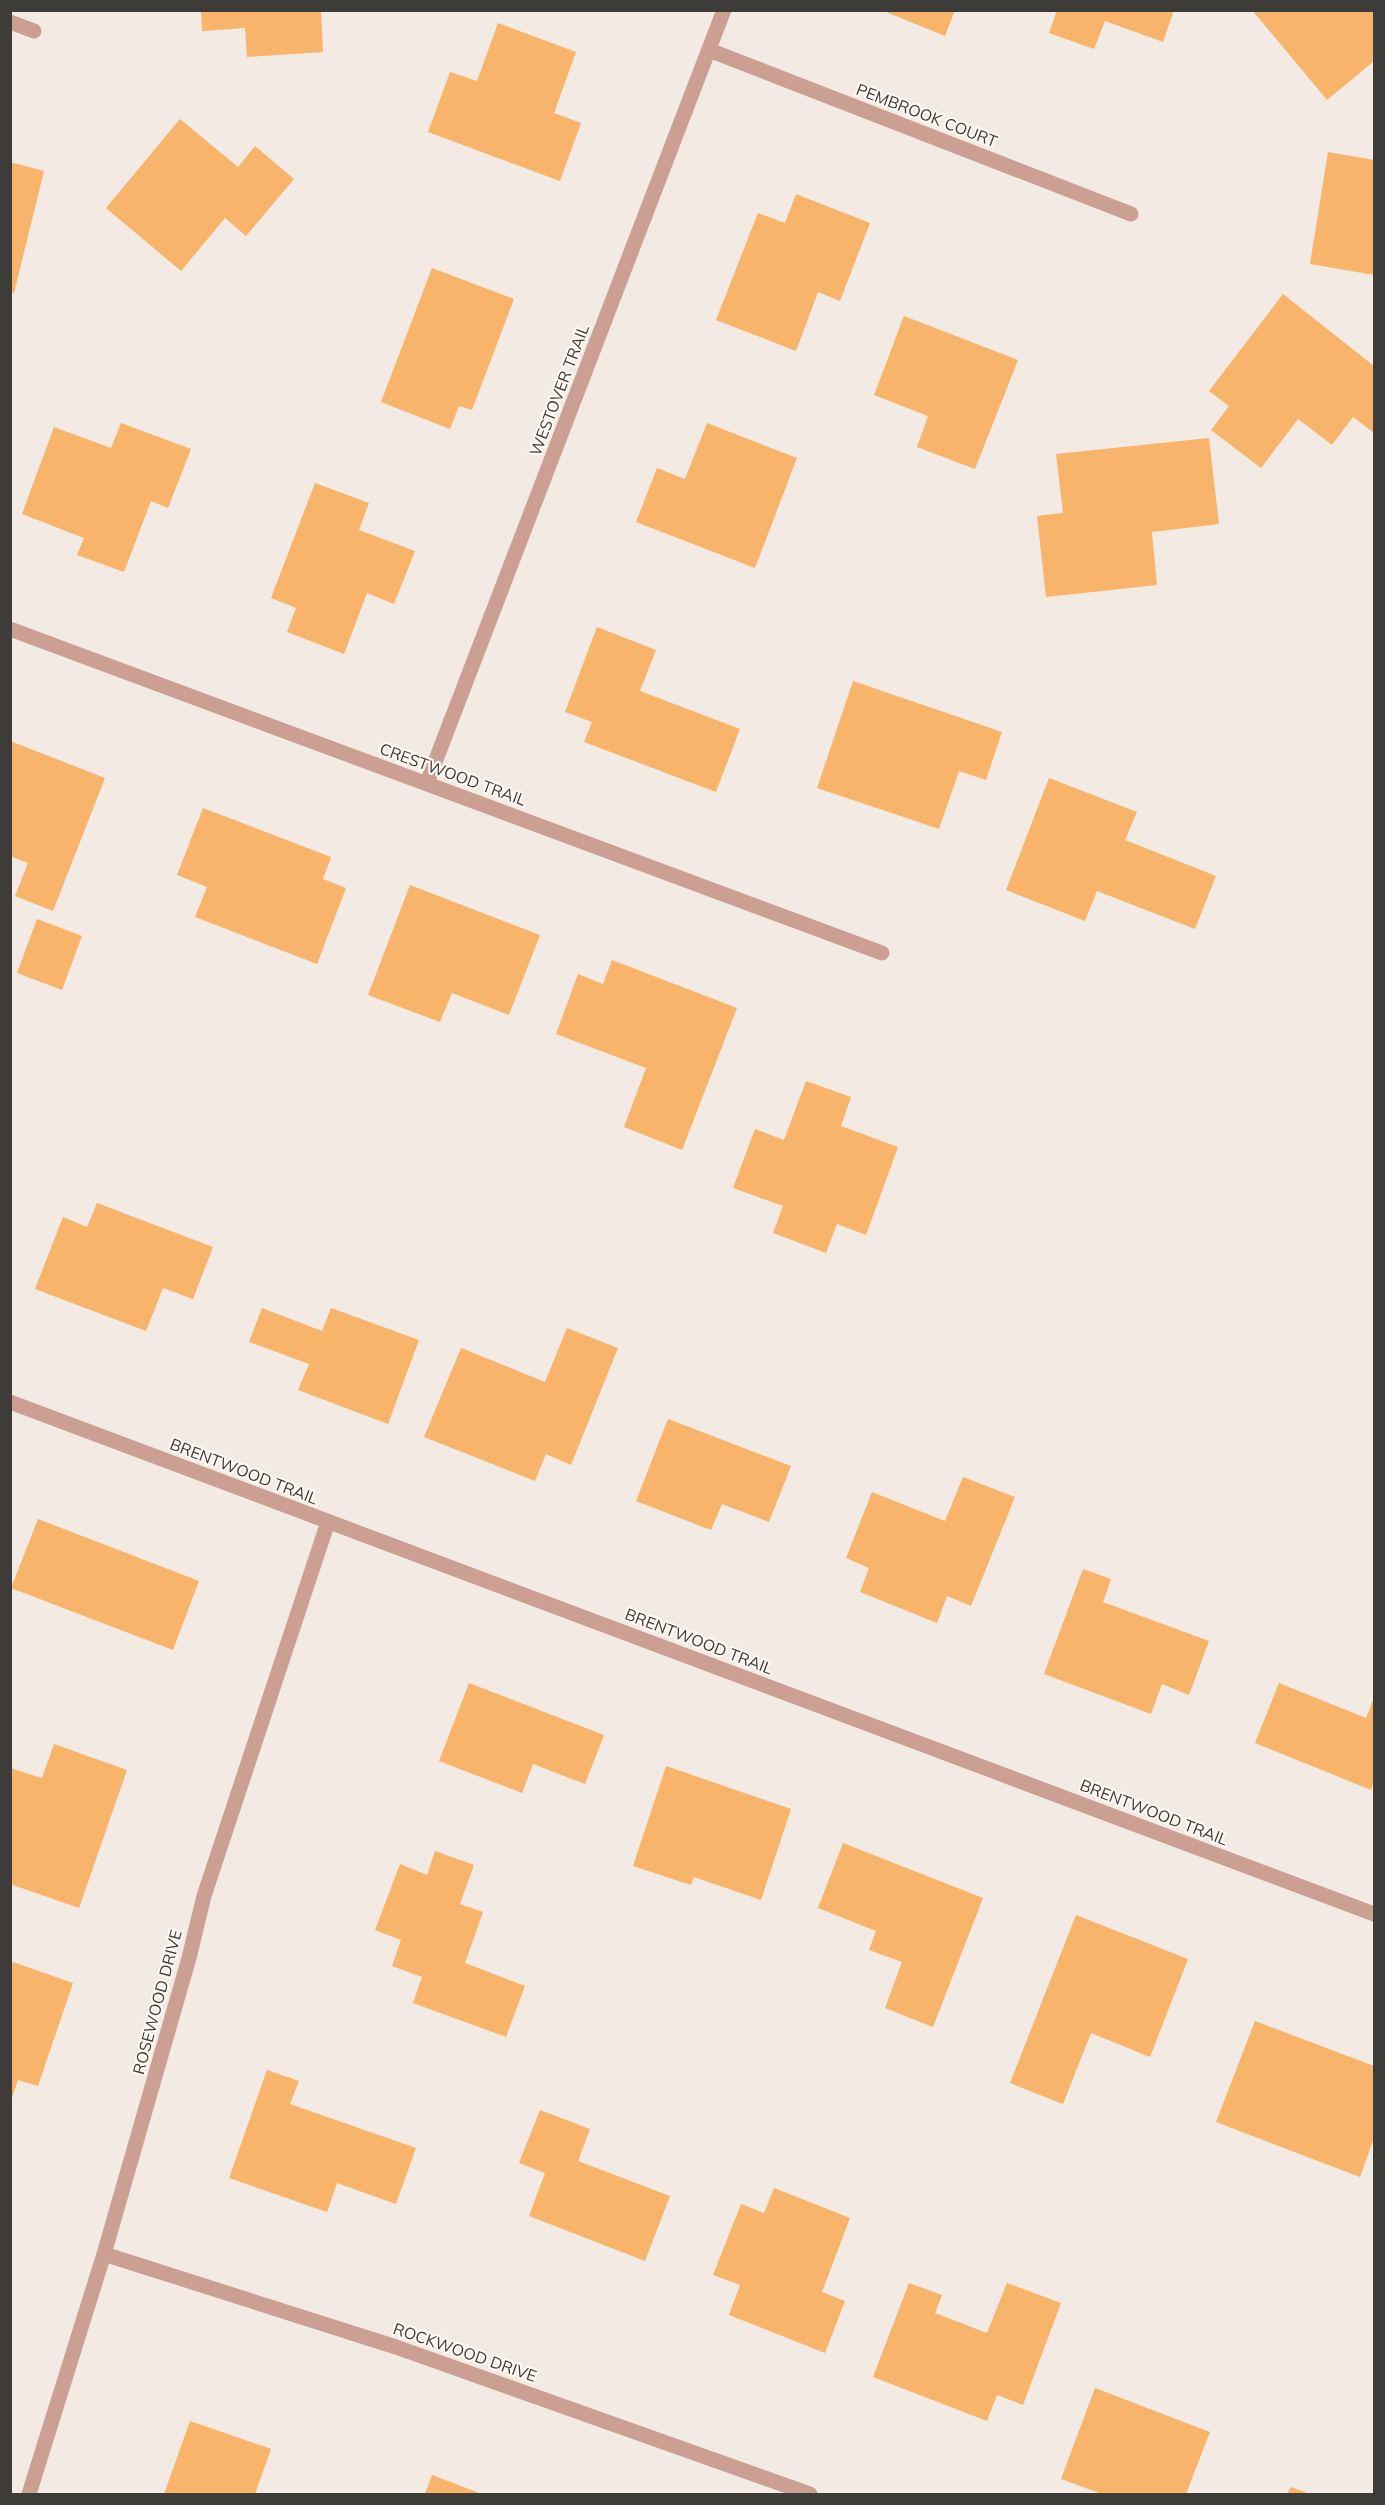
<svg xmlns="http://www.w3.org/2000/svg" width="1385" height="2505" viewBox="0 0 1385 2505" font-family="Mulish,sans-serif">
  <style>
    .building { fill: #f7b46a }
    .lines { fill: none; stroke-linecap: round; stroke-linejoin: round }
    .minor { stroke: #cba093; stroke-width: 15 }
    .labels { text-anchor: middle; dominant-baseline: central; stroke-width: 4.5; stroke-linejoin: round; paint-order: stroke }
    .street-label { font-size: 16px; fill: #3e3c39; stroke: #fef8f2 }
  </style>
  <rect width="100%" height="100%" fill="#f2eae3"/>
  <g class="building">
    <polygon points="201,10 321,10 323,52 247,57 245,28 202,31"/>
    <polygon points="881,10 955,10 945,36"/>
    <polygon points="1057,10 1174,10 1163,42 1105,21 1094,49 1049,33"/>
    <polygon points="1252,10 1374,10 1374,61 1327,100"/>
    <polygon points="498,23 576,52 554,113 581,123 560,181 428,132 450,72 477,81"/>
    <polygon points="180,119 238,167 255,146 294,179 246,236 225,218 181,271 106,208"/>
    <polygon points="1328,152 1374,160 1374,275 1310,264"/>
    <polygon points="10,162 44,171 14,293 10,292"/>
    <polygon points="796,194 870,223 840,301 818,292 796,351 716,320 758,213 785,223"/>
    <polygon points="432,268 514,299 472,410 459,406 450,429 381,402"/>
    <polygon points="1283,294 1374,366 1374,433 1353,417 1332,445 1298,419 1261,468 1211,430 1229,406 1209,391"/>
    <polygon points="904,316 1018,360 975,469 917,447 928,416 874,395"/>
    <polygon points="121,423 191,449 168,508 151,501 124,572 77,555 84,538 22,514 54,427 111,448"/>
    <polygon points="707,423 797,458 755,568 636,522 657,468 685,479"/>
    <polygon points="1209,438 1219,524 1152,532 1157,585 1046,597 1037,516 1063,513 1056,454"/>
    <polygon points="315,483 369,503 359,530 415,551 394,604 367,593 344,654 287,632 296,608 271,598"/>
    <polygon points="597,627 656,650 640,691 740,729 716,792 584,742 592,722 565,712"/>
    <polygon points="853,681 1002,732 986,780 959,771 939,829 817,788"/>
    <polygon points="10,741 105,778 53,911 15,896 28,863 10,856"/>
    <polygon points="1049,778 1137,812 1125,840 1216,876 1195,929 1097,891 1085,921 1006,890"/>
    <polygon points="203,808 331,857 323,879 346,888 317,964 195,917 207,887 177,875"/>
    <polygon points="410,885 540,935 509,1015 452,993 440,1022 368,995"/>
    <polygon points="37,919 82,936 62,990 17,973"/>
    <polygon points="612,960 737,1008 682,1150 624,1127 646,1068 556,1034 578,974 603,984"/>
    <polygon points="806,1081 851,1097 841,1126 898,1147 866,1235 837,1224 826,1253 773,1233 783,1206 733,1188 755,1129 784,1140"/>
    <polygon points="97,1203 213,1247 193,1299 163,1288 146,1331 35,1289 63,1217 87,1227"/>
    <polygon points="262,1308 322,1331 331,1308 419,1340 388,1424 298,1390 309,1364 249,1342"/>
    <polygon points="567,1328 618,1348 571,1465 546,1454 535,1481 424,1437 461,1348 545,1382"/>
    <polygon points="668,1419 791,1466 769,1522 722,1504 711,1530 636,1501"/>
    <polygon points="963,1477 1015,1497 971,1606 947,1596 937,1623 860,1592 869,1568 846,1558 872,1492 945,1521"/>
    <polygon points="38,1519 199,1581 173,1650 11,1588"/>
    <polygon points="1083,1569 1111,1579 1103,1602 1209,1641 1189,1695 1162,1684 1151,1714 1044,1674"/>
    <polygon points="469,1683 604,1735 585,1784 533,1764 522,1793 439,1761"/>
    <polygon points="1279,1683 1366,1718 1374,1697 1374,1780 1371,1790 1255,1743"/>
    <polygon points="54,1744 127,1770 79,1908 10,1884 10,1768 42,1778"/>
    <polygon points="666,1766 791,1809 761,1900 694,1877 691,1885 633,1866"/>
    <polygon points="843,1843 983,1898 933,2027 885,2008 902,1962 869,1950 876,1931 818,1908"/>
    <polygon points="435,1851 474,1865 460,1904 483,1912 465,1963 525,1986 506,2037 413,2003 422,1977 392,1966 401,1940 375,1930 400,1864 427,1875"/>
    <polygon points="1076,1915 1188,1959 1150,2057 1091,2033 1063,2104 1010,2083"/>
    <polygon points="10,1961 73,1983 38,2086 18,2080 11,2101"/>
    <polygon points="1255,2021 1374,2066 1374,2138 1360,2177 1216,2122"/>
    <polygon points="267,2070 299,2081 290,2104 416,2148 396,2204 337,2183 327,2212 229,2178"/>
    <polygon points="540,2110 590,2129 578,2161 670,2196 645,2261 529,2216 545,2173 519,2163"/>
    <polygon points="774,2188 850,2218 822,2292 845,2301 825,2353 729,2315 740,2285 713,2275 741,2204 764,2213"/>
    <polygon points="909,2283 942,2295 935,2313 987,2333 1007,2283 1061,2303 1023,2405 997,2395 987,2421 873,2377"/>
    <polygon points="1095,2388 1210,2432 1186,2494 1102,2494 1061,2479"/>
    <polygon points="190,2421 271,2449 255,2494 164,2494"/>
    <polygon points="432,2475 482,2494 425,2494"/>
    <polygon points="1291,2487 1310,2494 1287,2494"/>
  </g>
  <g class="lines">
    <g class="minor">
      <polyline points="10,22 34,31"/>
      <polyline points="709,50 1131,214"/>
      <polyline points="10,629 882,953"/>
      <polyline points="427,783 724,10"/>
      <polyline points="10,1402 1374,1914"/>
      <polyline points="104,2254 396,2347 810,2494"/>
      <polyline points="29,2494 104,2254 189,1958 204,1896 328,1522"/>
    </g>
  </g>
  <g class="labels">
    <g class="street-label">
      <text transform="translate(927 115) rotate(21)">PEMBROOK COURT</text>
      <text transform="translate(559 390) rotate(-69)">WESTOVER TRAIL</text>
      <text transform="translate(453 774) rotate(20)">CRESTWOOD TRAIL</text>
      <text transform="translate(244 1471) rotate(21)">BRENTWOOD TRAIL</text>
      <text transform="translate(699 1641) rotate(21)">BRENTWOOD TRAIL</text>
      <text transform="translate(1154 1812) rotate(21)">BRENTWOOD TRAIL</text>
      <text transform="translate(157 2002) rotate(-75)">ROSEWOOD DRIVE</text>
      <text transform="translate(465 2352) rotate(19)">ROCKWOOD DRIVE</text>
    </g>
  </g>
  <rect width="1385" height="2505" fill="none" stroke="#3e3c39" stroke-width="24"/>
</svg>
